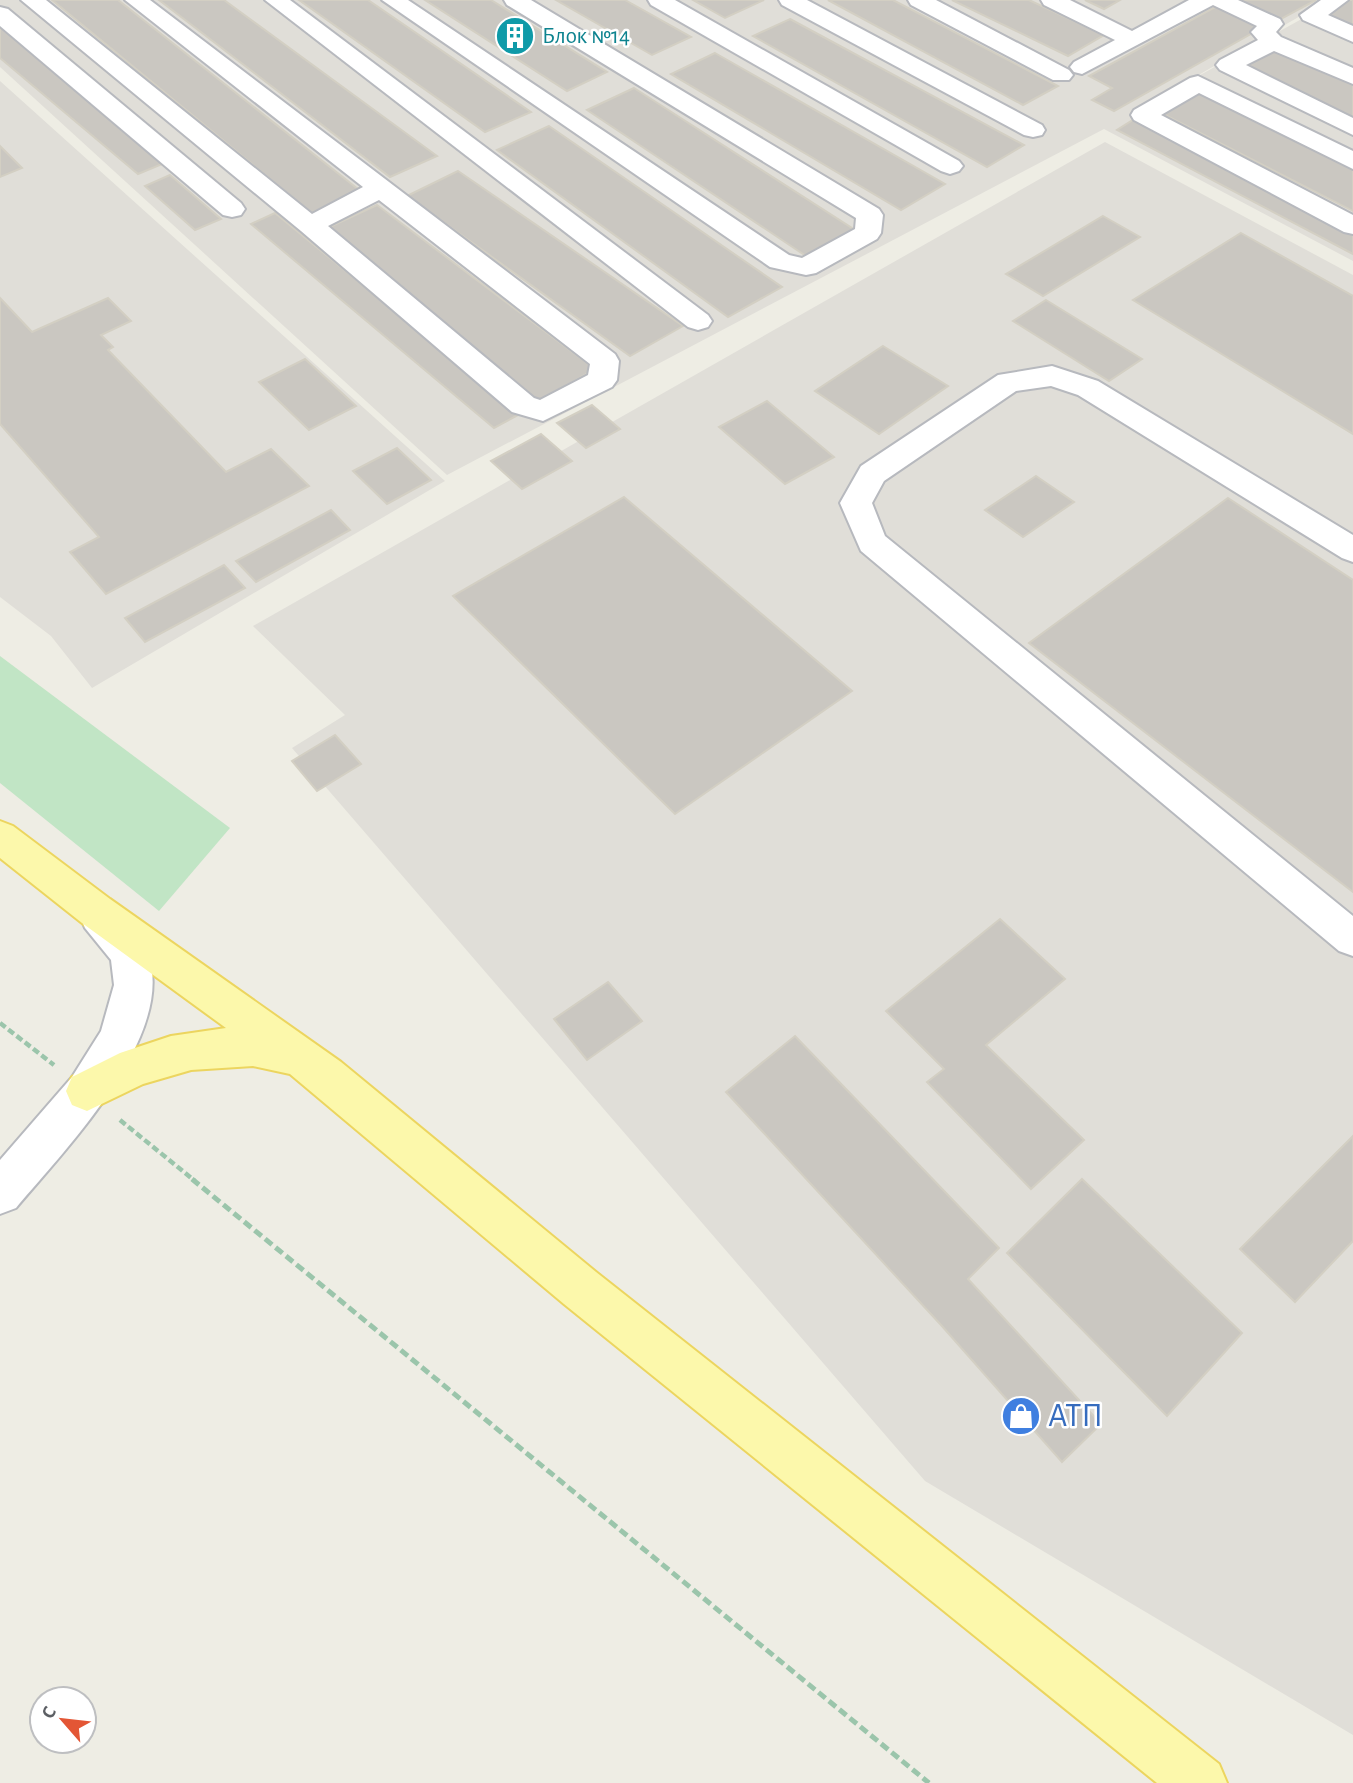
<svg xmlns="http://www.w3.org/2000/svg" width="1353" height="1783" viewBox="0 0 1353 1783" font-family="'Alegreya Sans',sans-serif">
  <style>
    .industrial { fill: #e0ded8 }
    .green { fill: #c1e5c5 }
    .building { fill: #cac7c1; stroke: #d3cfc3; stroke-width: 2 }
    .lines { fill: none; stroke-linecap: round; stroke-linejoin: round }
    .minor-casing { stroke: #b7b9be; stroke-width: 4 }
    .major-casing { stroke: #ecd55f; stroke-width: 4 }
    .path-far1 { stroke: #9bc5ab; stroke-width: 4.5; stroke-dasharray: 7 3.5; stroke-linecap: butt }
    .path { stroke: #9bc5ab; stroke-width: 5; stroke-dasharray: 9 4.5; stroke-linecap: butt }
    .minor { fill: #fff; fill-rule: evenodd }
    .major { fill: #fcf8ab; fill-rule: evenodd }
    .labels { text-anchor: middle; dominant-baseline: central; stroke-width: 5; stroke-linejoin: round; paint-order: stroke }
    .far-culture-label { font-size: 23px; fill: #0d838f; stroke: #fff; text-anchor: start }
    .near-shop-label { font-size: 33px; fill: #366cbe; stroke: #fff; text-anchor: start }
  </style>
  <rect width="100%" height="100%" fill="#eeede4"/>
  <g class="industrial">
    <polygon points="0,0 1328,0 1164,95 1336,0 1353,0 1353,261 1104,129 447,475 0,67"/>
    <polygon points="0,81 445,481 92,688 51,636 0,597"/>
    <polygon points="1105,142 1353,275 1353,1735 925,1481 292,748 345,715 253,626"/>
  </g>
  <polygon class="green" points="0,656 230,828 159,911 0,783"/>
  <g class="building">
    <polygon points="52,0 118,0 363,193 314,215"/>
    <polygon points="159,0 224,0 437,156 390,177"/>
    <polygon points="299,0 368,0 531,112 485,132"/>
    <polygon points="425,0 491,0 607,72 567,91"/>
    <polygon points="556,0 625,0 691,37 652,55"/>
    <polygon points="693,0 764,0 725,18"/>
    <polygon points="828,0 893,0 1058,86 1023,105"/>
    <polygon points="952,0 1029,0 1104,35 1068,56"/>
    <polygon points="1085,0 1120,0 1104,9"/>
    <polygon points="1239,0 1316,0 1281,19"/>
    <polygon points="1350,0 1353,0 1353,30 1322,16"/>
    <polygon points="1217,6 1263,27 1114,111 1092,100 1112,88 1089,76"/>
    <polygon points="790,19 1024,145 987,167 753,36"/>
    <polygon points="0,24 167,162 138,174 0,58"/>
    <polygon points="1275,47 1353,83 1353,118 1242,65"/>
    <polygon points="715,53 945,184 901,210 671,74"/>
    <polygon points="634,88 855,230 806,256 587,110"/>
    <polygon points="1199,91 1353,167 1353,211 1161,113"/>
    <polygon points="1136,118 1353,231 1353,254 1117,130"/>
    <polygon points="549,126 782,287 728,317 497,150"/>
    <polygon points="0,146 22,168 0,177"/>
    <polygon points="458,171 683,326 630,356 407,196"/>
    <polygon points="170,175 221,219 195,230 145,186"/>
    <polygon points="377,205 595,369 539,401 323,230"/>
    <polygon points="275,213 520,414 494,428 251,224"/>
    <polygon points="1103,216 1140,237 1043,296 1006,274"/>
    <polygon points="1241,233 1353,296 1353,434 1133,300"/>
    <polygon points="0,298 32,332 108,298 131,321 101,335 113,347 108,350 226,472 271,449 309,486 106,594 70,552 99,537 0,424"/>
    <polygon points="1046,300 1142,359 1109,381 1013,321"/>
    <polygon points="883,346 948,386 879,434 815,391"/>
    <polygon points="305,359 356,406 309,430 259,382"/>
    <polygon points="767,401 834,457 785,484 719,427"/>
    <polygon points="592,405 620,429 586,448 557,423"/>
    <polygon points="541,434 572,461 522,489 491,461"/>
    <polygon points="397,448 431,480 387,504 353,471"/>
    <polygon points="1036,476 1074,502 1023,537 985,510"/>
    <polygon points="624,497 852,691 675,814 453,596"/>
    <polygon points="1228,498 1353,580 1353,892 1029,643"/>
    <polygon points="331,510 350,530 256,582 236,561"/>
    <polygon points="224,565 245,588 145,642 125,618"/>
    <polygon points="335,735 361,764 317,791 292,761"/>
    <polygon points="1000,919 1065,979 986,1045 1084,1140 1031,1189 927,1082 944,1069 886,1011"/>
    <polygon points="608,982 642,1021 587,1060 554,1019"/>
    <polygon points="795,1036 999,1248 968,1279 1101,1424 1062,1462 941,1325 726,1092"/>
    <polygon points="1353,1136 1353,1241 1295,1302 1240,1249"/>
    <polygon points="1082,1179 1242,1333 1167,1416 1007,1253"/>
  </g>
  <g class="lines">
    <g class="minor-casing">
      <g id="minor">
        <path d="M21 0H46L312 214 363 187 125 0H150L615 354 619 361 617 380 612 387 543 421 512 412 301 231ZM379 200 590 364 588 375 540 400 534 398 328 226Z"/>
        <polygon points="265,0 290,0 708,315 712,321 708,327 698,330 688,327"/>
        <polygon points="382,0 408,0 789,255 802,258 855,229 856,218 507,5 504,0 531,0 879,209 883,215 881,233 877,239 816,273 806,275 770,267"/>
        <polygon points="648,0 675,0 959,161 963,166 959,171 950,174 941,171 651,5"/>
        <polygon points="779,0 807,0 1042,125 1045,130 1042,135 1033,137 1024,135 782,5"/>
        <polygon points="908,0 936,0 1069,70 1073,75 1069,80 1053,80 911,5"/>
        <polygon points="1041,0 1070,0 1132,31 1189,0 1238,0 1280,19 1283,24 1276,32 1281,37 1353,68 1353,84 1274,51 1246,65 1353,118 1353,135 1220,70 1216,65 1220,60 1258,40 1251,32 1257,26 1213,5 1082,74 1074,72 1070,67 1074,62 1115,40 1044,5"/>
        <polygon points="1321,0 1348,0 1328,15 1353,26 1353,42 1303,20 1300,15"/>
        <polygon points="0,7 8,9 241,203 245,209 241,215 232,217 223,215 0,26"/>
        <polygon points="1198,76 1353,151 1353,169 1199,93 1161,115 1353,215 1353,234 1344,232 1134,120 1131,115 1134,110 1190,78"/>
        <polygon points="1052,366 1098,381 1353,535 1353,562 1342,558 1078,395 1051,386 1016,391 884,481 872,503 885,536 1353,916 1353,956 1339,951 861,551 840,503 861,466 998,375"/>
        <path d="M99 899C116 905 123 916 134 930 202 1011 66 1148 16 1208L0 1214V1160L72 1077 101 1031 114 985 111 960 85 928 80 916 85 904Z"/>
      </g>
    </g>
    <g class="major-casing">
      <polygon id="major" points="0,821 13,826 110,899 341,1062 596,1272 1219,1764 1227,1783 1157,1783 564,1304 290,1074 253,1066 191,1070 143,1084 87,1111 72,1105 66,1091 72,1077 120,1053 171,1036 226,1028 82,923 0,858"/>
    </g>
    <g class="path-far1">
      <polyline points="0,1023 54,1065"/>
      <polyline points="120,1120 195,1181"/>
    </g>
    <polyline class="path" points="192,1179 929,1783"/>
    <use href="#minor" class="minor"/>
    <use href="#major" class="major"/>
  </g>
  <defs>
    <g id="building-disc" transform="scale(2.0125)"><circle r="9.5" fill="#0f9aa8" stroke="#fff"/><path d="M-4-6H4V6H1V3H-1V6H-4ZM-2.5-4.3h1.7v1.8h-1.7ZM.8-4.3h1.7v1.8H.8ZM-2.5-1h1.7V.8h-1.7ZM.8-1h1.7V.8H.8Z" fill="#fff"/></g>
    <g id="shop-disc" transform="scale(2.0125)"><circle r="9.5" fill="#3f7fe0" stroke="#fff"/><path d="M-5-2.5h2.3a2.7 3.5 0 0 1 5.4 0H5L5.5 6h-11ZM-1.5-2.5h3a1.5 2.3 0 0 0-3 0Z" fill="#fff"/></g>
  </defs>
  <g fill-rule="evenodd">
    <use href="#building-disc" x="515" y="36"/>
    <use href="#shop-disc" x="1021" y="1416"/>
  </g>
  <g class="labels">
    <g class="far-culture-label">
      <text x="542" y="36">Блок №14</text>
    </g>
    <g class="near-shop-label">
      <text x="1048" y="1416">АТП</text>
    </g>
  </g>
  <g transform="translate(63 1720) rotate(298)"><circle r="33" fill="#ffffff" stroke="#bebfc1" stroke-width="2"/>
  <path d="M0-5L12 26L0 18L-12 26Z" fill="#e35635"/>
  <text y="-10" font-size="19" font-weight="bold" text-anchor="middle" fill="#5c5f64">С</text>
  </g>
</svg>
